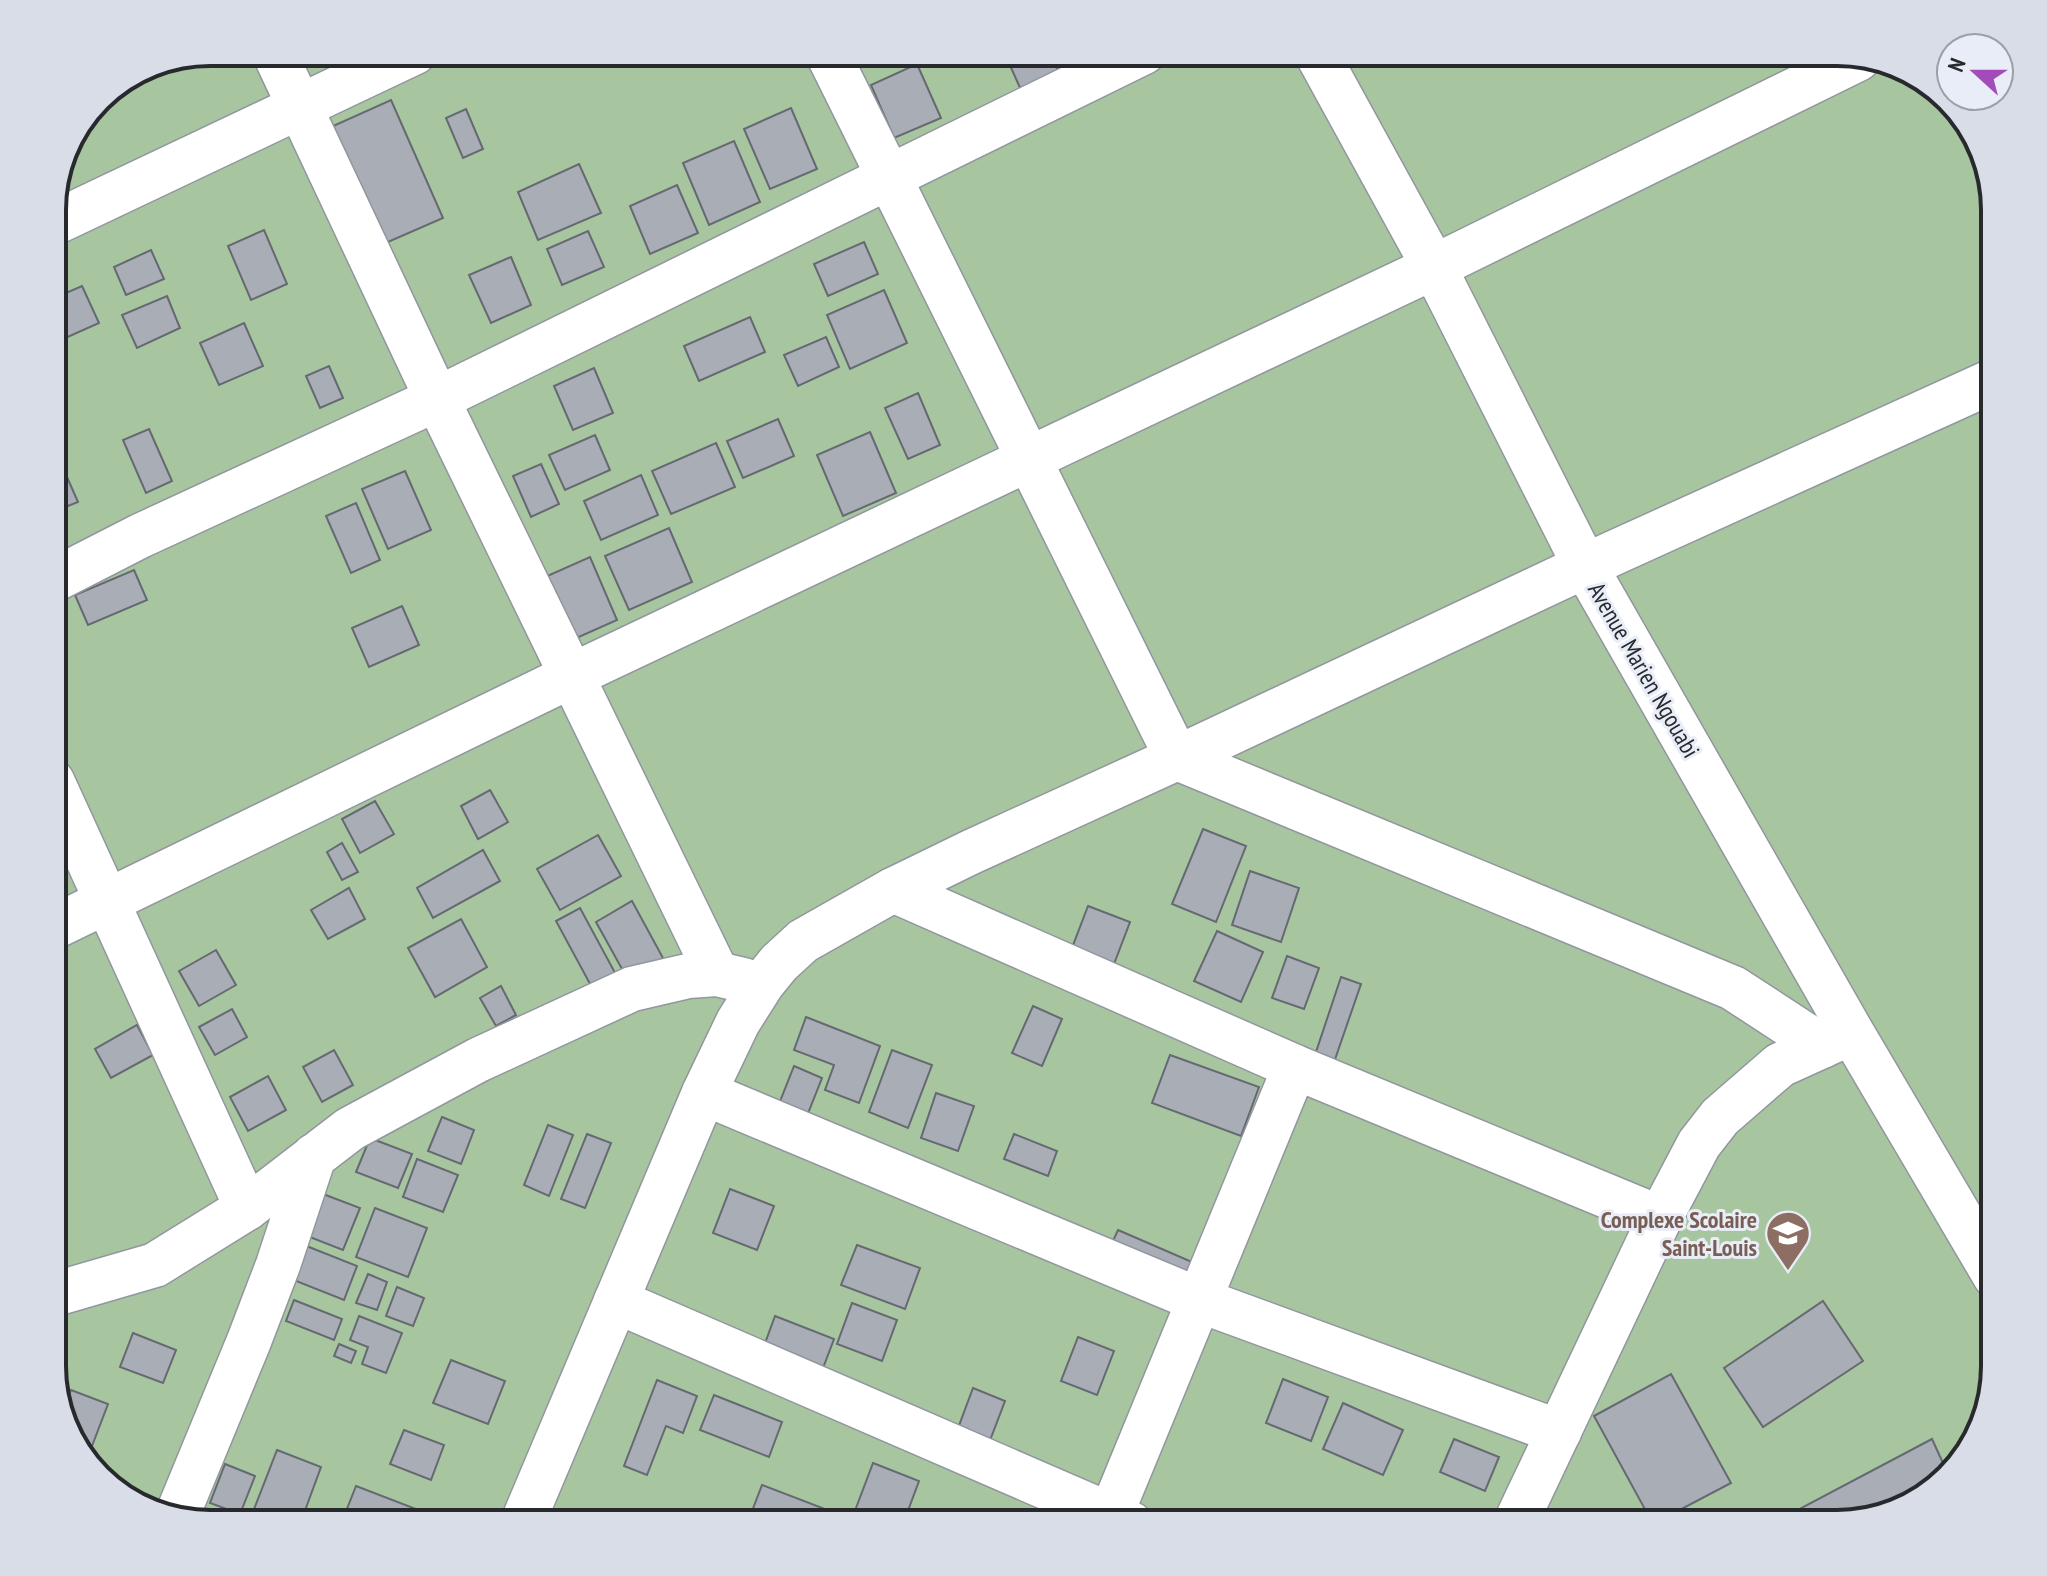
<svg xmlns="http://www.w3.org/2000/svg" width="2047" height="1576" viewBox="0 0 2047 1576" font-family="'PT Sans Narrow',sans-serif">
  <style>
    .green { fill: #a7c6a0 }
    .building { fill: #a8adb6; stroke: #656971; stroke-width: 2 }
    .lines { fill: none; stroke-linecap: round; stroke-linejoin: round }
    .minor-casing { stroke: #92969f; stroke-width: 47 }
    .minor { stroke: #fff; stroke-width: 44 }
    .labels { text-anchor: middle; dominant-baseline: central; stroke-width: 6; stroke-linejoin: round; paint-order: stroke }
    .street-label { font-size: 24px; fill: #27292d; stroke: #e8edf7 }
    .education-label { font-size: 24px; font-weight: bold; fill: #785e54; stroke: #e8edf7; text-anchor: end }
    .rim { fill: none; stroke: #27292d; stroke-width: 4 }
  </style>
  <rect width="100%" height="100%" fill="#dbe0e9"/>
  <polygon class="green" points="210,52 1837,52 1933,85 1979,141 1995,210 1995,1366 1962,1462 1906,1508 1837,1524 210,1524 114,1491 69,1436 52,1375 52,200 69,140 106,92 150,64"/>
  <g class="building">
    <polygon points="1004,52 1050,52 1059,73 1021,90"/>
    <polygon points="917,64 941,118 894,138 871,85"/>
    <polygon points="391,100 443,218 372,249 322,131"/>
    <polygon points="791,108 817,169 770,189 744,129"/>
    <polygon points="466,109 483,149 463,158 446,118"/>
    <polygon points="734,141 760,202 709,225 683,163"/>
    <polygon points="579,164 601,213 538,240 518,192"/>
    <polygon points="677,185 698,233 650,254 630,206"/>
    <polygon points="264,230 287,284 251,300 228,246"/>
    <polygon points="588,231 604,267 562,285 547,249"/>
    <polygon points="864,242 878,274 828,296 814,264"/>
    <polygon points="151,250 164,279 126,295 114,267"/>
    <polygon points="511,257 531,305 491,323 469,275"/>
    <polygon points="82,286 99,323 52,344 52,299"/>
    <polygon points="884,290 907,343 850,369 827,315"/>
    <polygon points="167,296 180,328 137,348 122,315"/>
    <polygon points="750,317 765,352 699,381 684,346"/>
    <polygon points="244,323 263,366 219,385 200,343"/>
    <polygon points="826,337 839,367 798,386 784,355"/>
    <polygon points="329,366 343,398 320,408 306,376"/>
    <polygon points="594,368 613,413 573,430 554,386"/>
    <polygon points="918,393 940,445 908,459 885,408"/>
    <polygon points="778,419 794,456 743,478 727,441"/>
    <polygon points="149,429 172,481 146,493 123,440"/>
    <polygon points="870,432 896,493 843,516 817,455"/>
    <polygon points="595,435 610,470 565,490 549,455"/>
    <polygon points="716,443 735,487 671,514 652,471"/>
    <polygon points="56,452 78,502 58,510 52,497 52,454"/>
    <polygon points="541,464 559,504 531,517 513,476"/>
    <polygon points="405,471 431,530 388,549 362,489"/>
    <polygon points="641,475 658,515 601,540 584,501"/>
    <polygon points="356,503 380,560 351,573 326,516"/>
    <polygon points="669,528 692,582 629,610 605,556"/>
    <polygon points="590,557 617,620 563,644 536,581"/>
    <polygon points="134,570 147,600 88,625 75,595"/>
    <polygon points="402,606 419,645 369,667 352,628"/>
    <polygon points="490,790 508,822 478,839 461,806"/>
    <polygon points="375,801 394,834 360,853 342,819"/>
    <polygon points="1203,829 1246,846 1216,922 1172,904"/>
    <polygon points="598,835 621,876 560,910 537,869"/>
    <polygon points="342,843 358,872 342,880 327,852"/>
    <polygon points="483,850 500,881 433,918 417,888"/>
    <polygon points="1250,871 1299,888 1281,942 1232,925"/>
    <polygon points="349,888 365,919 328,939 311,910"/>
    <polygon points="632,901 663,958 627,978 596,922"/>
    <polygon points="1088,906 1130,922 1114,964 1072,948"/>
    <polygon points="580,908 620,982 596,995 556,921"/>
    <polygon points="461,919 487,967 435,997 408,948"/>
    <polygon points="1217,931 1263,952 1241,1002 1194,981"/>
    <polygon points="216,950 236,985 199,1006 179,971"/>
    <polygon points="1287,956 1319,968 1304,1009 1272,998"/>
    <polygon points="1341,977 1361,984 1331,1071 1312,1064"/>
    <polygon points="501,986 516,1015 496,1026 480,998"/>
    <polygon points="1033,1006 1062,1019 1042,1066 1012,1053"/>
    <polygon points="232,1009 247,1037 215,1055 199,1027"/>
    <polygon points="806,1017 880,1046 859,1103 825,1090 834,1065 794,1050"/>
    <polygon points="137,1025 153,1055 111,1078 95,1049"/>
    <polygon points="334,1050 353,1085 322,1102 303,1067"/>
    <polygon points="892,1050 932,1065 908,1128 869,1112"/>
    <polygon points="1170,1055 1259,1087 1241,1136 1152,1103"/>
    <polygon points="794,1066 822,1078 803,1126 775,1114"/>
    <polygon points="268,1076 286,1110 248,1131 230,1097"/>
    <polygon points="936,1093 974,1106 958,1151 921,1138"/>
    <polygon points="442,1117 474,1130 461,1164 428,1151"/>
    <polygon points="548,1125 573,1135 549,1196 524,1185"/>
    <polygon points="587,1134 611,1143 585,1208 561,1199"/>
    <polygon points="1014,1134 1057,1151 1048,1176 1004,1159"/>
    <polygon points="370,1138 412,1154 398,1188 356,1172"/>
    <polygon points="417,1159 458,1175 443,1212 403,1197"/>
    <polygon points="730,1189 774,1206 757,1250 713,1233"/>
    <polygon points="323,1194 360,1208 343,1250 307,1236"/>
    <polygon points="375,1208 427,1228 408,1277 356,1257"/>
    <polygon points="1118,1230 1192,1262 1182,1285 1107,1254"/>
    <polygon points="304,1245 357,1266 344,1300 291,1279"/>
    <polygon points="857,1245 920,1268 905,1309 841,1285"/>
    <polygon points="368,1274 387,1282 377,1310 356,1303"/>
    <polygon points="397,1287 424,1298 413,1326 386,1316"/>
    <polygon points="294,1300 342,1319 334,1340 286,1321"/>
    <polygon points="1823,1301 1863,1361 1763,1427 1724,1368"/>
    <polygon points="852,1303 897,1320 882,1361 837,1344"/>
    <polygon points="359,1316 402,1333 386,1373 362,1364 368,1347 350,1340"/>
    <polygon points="775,1316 834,1339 820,1376 761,1354"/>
    <polygon points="133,1333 176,1350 163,1383 120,1367"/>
    <polygon points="1078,1337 1114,1351 1097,1395 1061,1381"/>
    <polygon points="339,1344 356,1351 351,1363 334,1356"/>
    <polygon points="451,1360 505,1381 488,1424 433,1403"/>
    <polygon points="1671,1374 1731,1483 1653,1524 1594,1416"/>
    <polygon points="1283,1379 1328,1397 1311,1441 1266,1423"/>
    <polygon points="657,1380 697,1396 683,1433 666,1426 647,1475 624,1466"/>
    <polygon points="973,1388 1005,1401 989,1443 957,1431"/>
    <polygon points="71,1390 108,1404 92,1446 69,1436 62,1413"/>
    <polygon points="714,1395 782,1422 769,1457 700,1430"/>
    <polygon points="1343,1403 1403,1430 1383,1475 1323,1449"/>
    <polygon points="404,1430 444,1445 431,1480 390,1464"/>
    <polygon points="1454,1439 1499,1457 1485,1491 1440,1472"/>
    <polygon points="1932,1439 1948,1474 1906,1508 1837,1524 1771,1524"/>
    <polygon points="277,1450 321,1467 300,1524 249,1522"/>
    <polygon points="873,1463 919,1481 903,1524 850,1524"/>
    <polygon points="225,1464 255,1476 240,1514 210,1503"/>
    <polygon points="762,1485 825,1509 819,1524 761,1524 749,1519"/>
    <polygon points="356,1486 429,1514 426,1524 341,1524"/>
  </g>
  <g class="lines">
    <g class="minor-casing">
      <g id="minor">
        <polyline points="274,52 437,399 717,974"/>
        <polyline points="827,52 1177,758 1733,988 1822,1046"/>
        <polyline points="1316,52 1434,267 1585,566 1852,1033 1995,1276"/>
        <polyline points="52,224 415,52"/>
        <polyline points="52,581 140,536 437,399 1144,52"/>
        <polyline points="52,781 247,1208"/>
        <polyline points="893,890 1295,1067 1660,1218"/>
        <polyline points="52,928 571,676 1434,267 1858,59"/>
        <polyline points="704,1093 1199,1300 1559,1432"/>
        <polyline points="52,1295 155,1265 247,1208 350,1129 478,1060 632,989 688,976 717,974 743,980"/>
        <polyline points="616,1301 1131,1524"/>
        <polyline points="178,1513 249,1341 278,1265 314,1156"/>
        <polyline points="522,1524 704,1093 738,1022 762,984 779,963 803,941 893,890 971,852 1177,758 1585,566 1995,380"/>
        <polyline points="1107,1524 1295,1067"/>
        <polyline points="1515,1524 1660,1218 1699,1144 1720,1117 1780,1065 1844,1036"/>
      </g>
    </g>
    <use href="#minor" class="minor"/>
  </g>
  <defs>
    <g id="school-pin" transform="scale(2.3)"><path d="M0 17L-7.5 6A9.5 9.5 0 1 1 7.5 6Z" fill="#8d6e63" stroke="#e8edf7"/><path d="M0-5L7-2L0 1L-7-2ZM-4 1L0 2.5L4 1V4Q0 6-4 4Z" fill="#fff"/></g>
  </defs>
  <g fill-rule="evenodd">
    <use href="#school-pin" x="1788" y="1233"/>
  </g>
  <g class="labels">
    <g class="street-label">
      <text transform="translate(1644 670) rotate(60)">Avenue Marien Ngouabi</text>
    </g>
    <g class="education-label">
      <text x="1757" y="1219">Complexe Scolaire<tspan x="1757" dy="28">Saint-Louis</tspan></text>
    </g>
  </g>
  <path d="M0 0H2047V1576H0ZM210 66H1837A144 144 0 0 1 1981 210V1366A144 144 0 0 1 1837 1510H210A144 144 0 0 1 66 1366V210A144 144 0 0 1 210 66Z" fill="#d9dde7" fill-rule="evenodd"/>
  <path class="rim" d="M210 66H1837A144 144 0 0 1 1981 210V1366A144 144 0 0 1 1837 1510H210A144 144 0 0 1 66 1366V210A144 144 0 0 1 210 66Z"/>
  <g transform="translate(1975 72) rotate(291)"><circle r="38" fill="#e8edf7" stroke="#9b9fa6" stroke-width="2"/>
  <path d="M0-6L14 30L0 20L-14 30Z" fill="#a34bb8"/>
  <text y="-12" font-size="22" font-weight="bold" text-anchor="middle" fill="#27292d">N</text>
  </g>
</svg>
